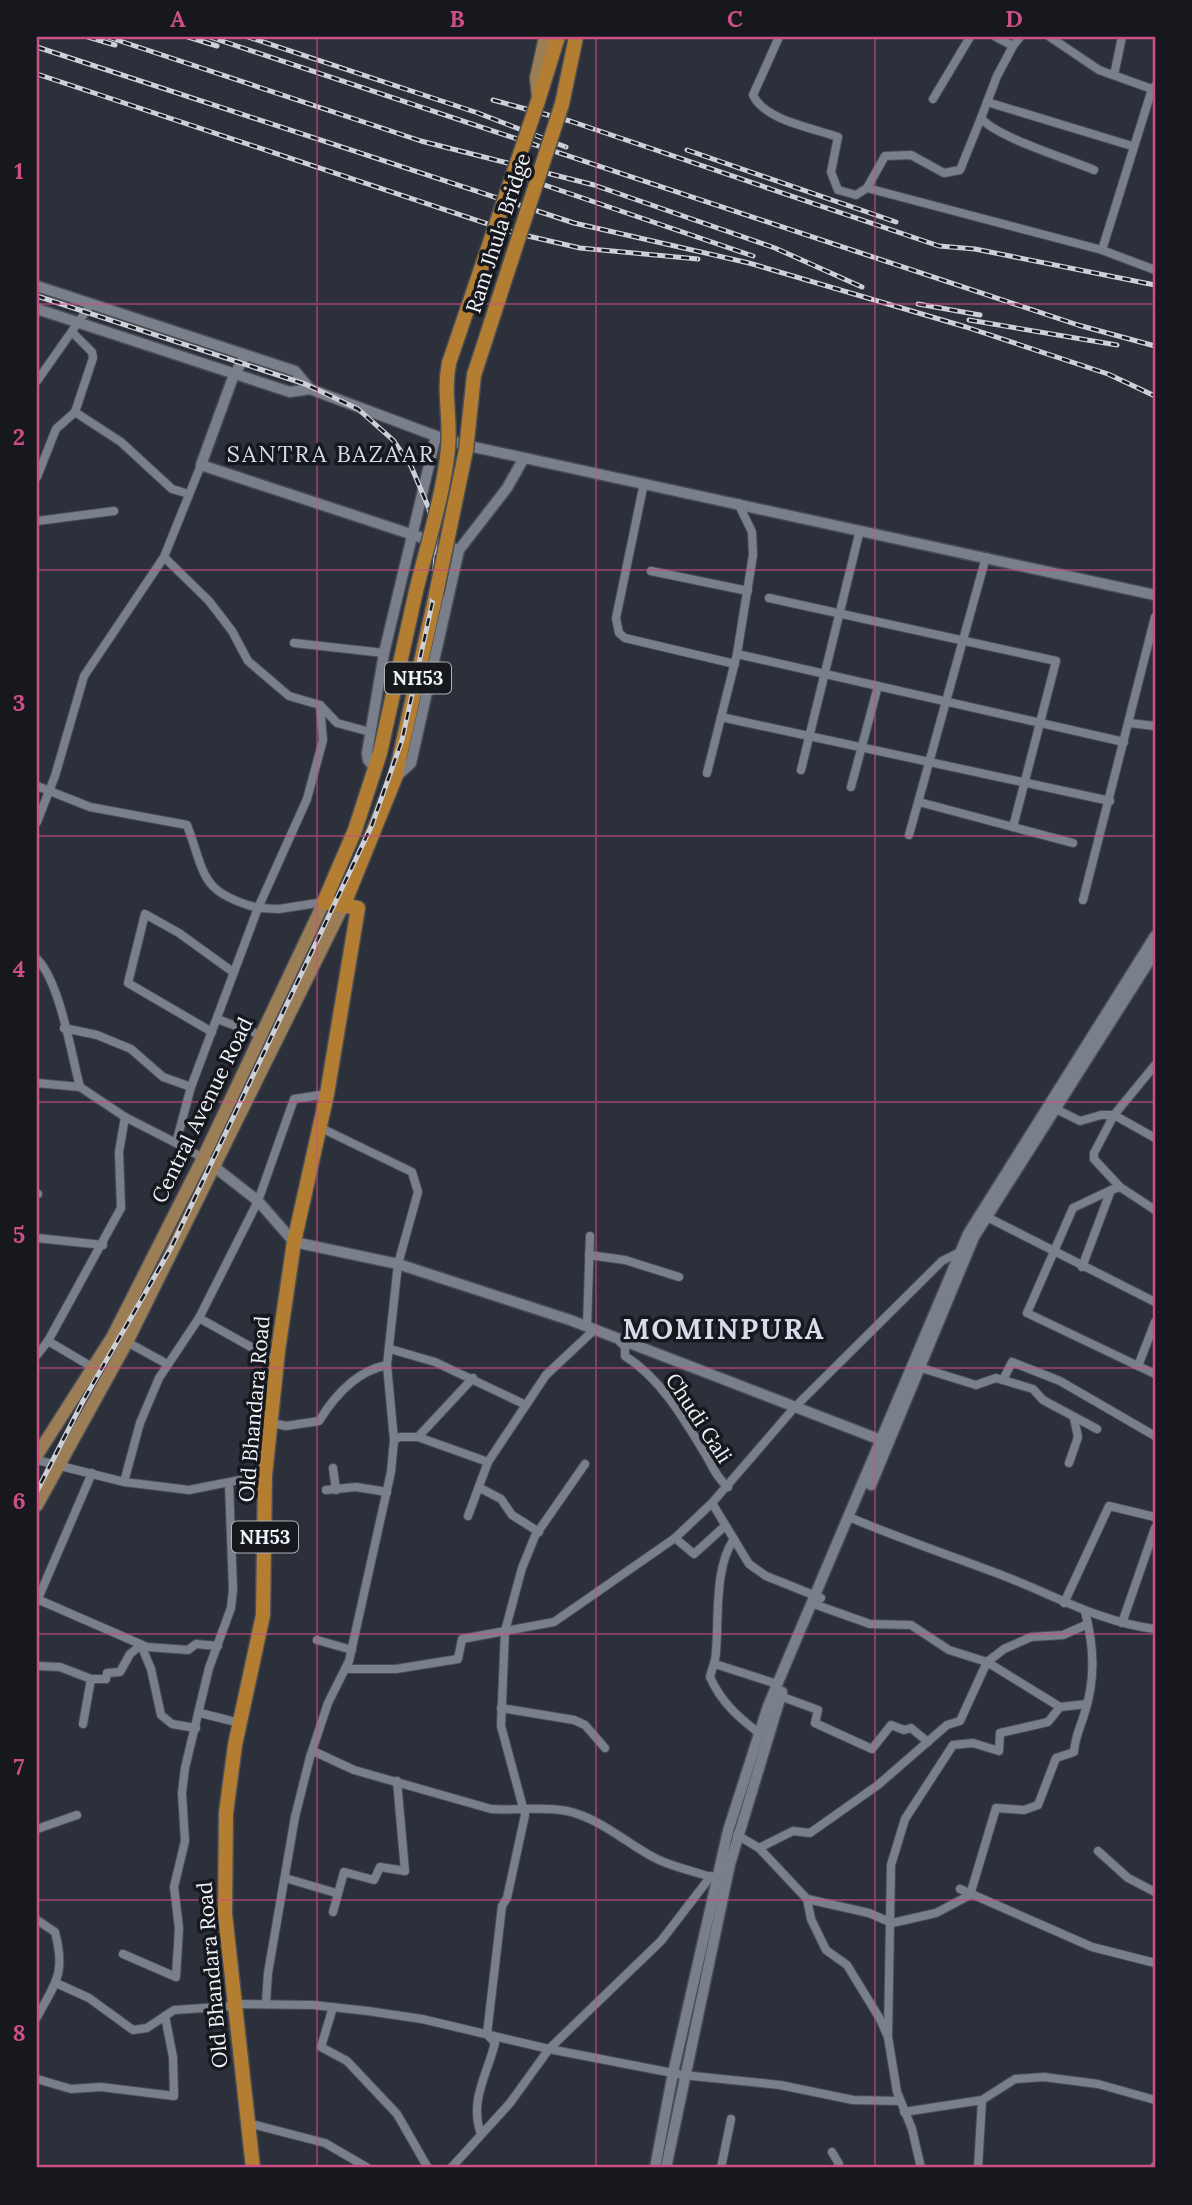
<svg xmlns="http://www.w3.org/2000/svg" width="1192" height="2205" viewBox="0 0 1192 2205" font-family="Lora,serif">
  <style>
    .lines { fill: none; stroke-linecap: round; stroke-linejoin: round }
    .street-casing { stroke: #494d55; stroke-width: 10 }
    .secondary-casing { stroke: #494d55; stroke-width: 13 }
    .primary-casing { stroke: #494d55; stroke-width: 15 }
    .highway-casing { stroke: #494d55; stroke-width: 17 }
    .street { stroke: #7a808b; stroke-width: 8 }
    .secondary { stroke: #7a808b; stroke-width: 10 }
    .primary { stroke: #9c7e56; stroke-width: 12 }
    .highway { stroke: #b37d32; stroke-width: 14 }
    .rail-casing { stroke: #cdd0d7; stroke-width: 5 }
    .rail { stroke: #16181d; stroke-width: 2.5; stroke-dasharray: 8; stroke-linecap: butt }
    .highway-bridge-casing { stroke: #494d55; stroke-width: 17; stroke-linecap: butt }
    .highway-bridge { stroke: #b37d32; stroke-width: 14 }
    .grid { fill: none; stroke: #ce4f83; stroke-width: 2; stroke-opacity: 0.55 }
    .labels { text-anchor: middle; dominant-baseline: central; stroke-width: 7; stroke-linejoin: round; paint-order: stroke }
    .shield { fill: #16181d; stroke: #afb2b8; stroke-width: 2 }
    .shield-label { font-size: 19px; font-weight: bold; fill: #f1f4fa }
    .street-label { font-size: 21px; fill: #f1f4fa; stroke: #16181d }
    .neighbourhood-label { font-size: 23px; letter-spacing: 2px; fill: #d6dce9; stroke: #16181d }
    .district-label { font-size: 28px; font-weight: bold; letter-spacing: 2px; fill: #d6dce9; stroke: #16181d }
    .neatline { fill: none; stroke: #ce4f83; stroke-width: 2.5 }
    .grid-label { font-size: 23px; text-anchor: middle; font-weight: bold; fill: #ce4f83 }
  </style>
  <rect width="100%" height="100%" fill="#2c303a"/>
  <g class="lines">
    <g class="street-casing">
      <g id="street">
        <path d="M779 37 753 95C764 120 813 128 838 137L831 172 838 190 856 195 867 188 885 156 911 155 944 173 960 170 981 118"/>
        <polyline points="996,37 1013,46 1020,37"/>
        <polyline points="1050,37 1099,70 1152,89 1155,86"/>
        <path d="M1013 46 997 76 981 118C996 137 1068 159 1094 170"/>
        <polyline points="1114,75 1122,37"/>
        <polyline points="1152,89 1102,250 1155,270"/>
        <polyline points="933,99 970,37"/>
        <polyline points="987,102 1132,146"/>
        <polyline points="867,188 1102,250"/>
        <polyline points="73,333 92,352 93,358 75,412 121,442 172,489 189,494"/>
        <polyline points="37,381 91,304"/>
        <polyline points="37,477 56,429 75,412"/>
        <polyline points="644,483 616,618 619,633 625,638 735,664"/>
        <polyline points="37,521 114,511"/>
        <polyline points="164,557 209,601 232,631 248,661 289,696 320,705 337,723 370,732"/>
        <polyline points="651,571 748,591"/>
        <polyline points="769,598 1056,661 1013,827"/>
        <polyline points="294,643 384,653"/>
        <polyline points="737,654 1124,742"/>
        <polyline points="721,717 1110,801"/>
        <polyline points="1129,723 1155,726"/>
        <polyline points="801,770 860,530"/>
        <polyline points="707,773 737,654 753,555 752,532 738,503"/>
        <path d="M37 786 90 807 187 825C206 875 199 892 258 908L307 799 323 740 320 705"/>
        <polyline points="851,787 878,686"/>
        <polyline points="919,802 1073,843"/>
        <polyline points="37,822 55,776 84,676 164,557 201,465"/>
        <polyline points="909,835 986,557"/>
        <polyline points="1083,900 1155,617"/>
        <path d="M37 959C60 982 71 1053 80 1087L125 1117"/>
        <polyline points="217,1019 261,1035"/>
        <polyline points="64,1028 97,1035 131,1049 163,1077 191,1087"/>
        <polyline points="212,1032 128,983 145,914 179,933 233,972"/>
        <polyline points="37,1083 80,1087"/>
        <polyline points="1056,1109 1080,1121 1101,1115 1114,1115 1155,1138"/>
        <polyline points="203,1158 176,1143 191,1087 258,908 279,909 324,902"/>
        <polyline points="1120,1187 1094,1159 1094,1153 1114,1115 1155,1065"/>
        <polyline points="1111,1190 1073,1208 1027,1313 1155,1374"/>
        <polyline points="37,1194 38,1194"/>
        <polyline points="983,1215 1155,1302"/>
        <polyline points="37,1238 103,1245"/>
        <polyline points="589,1255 625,1260 679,1277"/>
        <polyline points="1082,1267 1111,1190 1120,1187 1155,1210"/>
        <polyline points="199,1318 276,1361"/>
        <polyline points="587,1327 590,1236"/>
        <path d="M619 1341 625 1347V1356C660 1378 683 1417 704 1452 712 1465 716 1477 728 1487"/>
        <polyline points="127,1342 167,1364"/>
        <polyline points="390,1349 435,1362 526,1405"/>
        <polyline points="37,1355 48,1341"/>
        <polyline points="915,1366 976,1385 996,1378 1033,1389 1043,1400 1097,1429"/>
        <polyline points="1138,1366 1155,1322"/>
        <polyline points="92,1367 48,1341 121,1208 119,1152 125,1117 176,1143"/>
        <polyline points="1003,1380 1012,1362 1060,1381 1155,1436"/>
        <path d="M272 1423 286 1426 319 1421C335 1395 356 1371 387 1365"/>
        <polyline points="418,1437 488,1462"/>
        <polyline points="394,1440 400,1437 418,1437 473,1378"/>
        <polyline points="37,1460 124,1482 140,1423 159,1378 199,1318 258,1201 294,1099 327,1094"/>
        <polyline points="1069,1463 1078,1437 1074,1418"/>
        <polyline points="333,1468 336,1490"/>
        <polyline points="124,1482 189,1490 265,1475"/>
        <polyline points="480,1488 501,1499 512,1515 539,1532"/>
        <polyline points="326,1490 356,1487 387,1492"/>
        <polyline points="468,1516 488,1462 546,1375 594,1330"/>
        <path d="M849 1517C898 1538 949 1555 999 1574 1052 1594 1099 1622 1155 1629"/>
        <polyline points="675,1538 694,1554 725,1526"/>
        <path d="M734 1539C714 1567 719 1619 716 1651 716 1661 712 1668 710 1677 721 1702 738 1717 759 1733"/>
        <polyline points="821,1598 766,1576 749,1564 712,1503 794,1408 942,1261 958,1253"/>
        <polyline points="37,1599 147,1647 188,1650 196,1644 218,1646"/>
        <polyline points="37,1601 92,1473"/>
        <polyline points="811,1603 870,1624 911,1625 949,1650 987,1662 1004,1649 1031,1637 1063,1635 1088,1624"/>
        <polyline points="1064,1603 1109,1506 1155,1517"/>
        <polyline points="1122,1623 1155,1528"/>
        <polyline points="317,1640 352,1650"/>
        <polyline points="715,1664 777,1684"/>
        <polyline points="37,1666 60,1667 91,1679 83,1724"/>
        <polyline points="345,1669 396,1669 458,1659 462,1639 554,1622 675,1538 712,1503"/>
        <polyline points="91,1679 106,1679 107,1673 120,1672 130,1654 141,1645 151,1669 161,1715 172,1724 196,1728"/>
        <polyline points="780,1696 818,1710 815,1723 872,1749 891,1725 904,1730 911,1728 928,1742"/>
        <polyline points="501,1708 574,1720 585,1725 605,1748"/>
        <polyline points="200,1713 240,1723"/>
        <path d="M313 1751 354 1770 491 1809C517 1811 540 1806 567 1811 599 1818 625 1842 653 1857 671 1867 691 1870 710 1877"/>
        <polyline points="37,1829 77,1815"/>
        <polyline points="737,1835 759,1848 807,1899 811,1919 826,1950 847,1965 880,2019 888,2037 897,2092 912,2129 921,2168"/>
        <polyline points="759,1848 793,1831 810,1833 878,1785 947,1725 960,1721 987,1662 1060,1707 1087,1704"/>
        <polyline points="1098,1851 1128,1878 1155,1892"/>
        <polyline points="285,1878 336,1893"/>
        <polyline points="960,1889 1092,1947 1155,1963"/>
        <path d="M807 1899 869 1913 892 1923 936 1913 970 1895 996 1808 1024 1810 1038 1805 1056 1758 1074 1752C1075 1737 1080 1728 1084 1715 1096 1679 1094 1647 1085 1611"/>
        <polyline points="333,1912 344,1872 374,1880 380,1867 405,1871 397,1781"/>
        <path d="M37 1920 55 1932C66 1973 56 1982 37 2017"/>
        <polyline points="123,1954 176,1977 179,1928 174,1887 185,1841 182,1793 185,1768 209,1668 231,1608 233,1589 229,1483"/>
        <polyline points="56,1983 89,1998 133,2030 147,2028 174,2010 234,2006"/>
        <polyline points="266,2003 268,1973 295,1817 310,1757 328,1703 349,1661 391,1472 394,1440 387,1365 398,1264 418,1192 412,1172 319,1127"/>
        <polyline points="234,2004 313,2005 368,2011 422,2019 549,2049 683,2075 780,2085 853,2100 900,2101"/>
        <polyline points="333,2007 321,2047 347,2061 397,2114 428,2168"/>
        <polyline points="888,2037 891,1865 905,1819 953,1745 973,1743 999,1751 1000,1733 1048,1722 1060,1707"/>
        <polyline points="37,2079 71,2089 101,2087 174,2096 173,2057 165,2016"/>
        <polyline points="904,2112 982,2100 1015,2079 1044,2077 1098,2084 1155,2100"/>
        <polyline points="248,2123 325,2143 368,2168"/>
        <path d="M481 2134C469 2101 487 2075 495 2043L487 2034 502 1906 507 1898 525 1815 501 1726 505 1631 522 1568 535 1536 585 1464"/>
        <polyline points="832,2152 839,2164 837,2168"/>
        <polyline points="451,2168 510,2103 549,2049 661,1941 711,1876"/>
        <polyline points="721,2168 731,2119"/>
        <polyline points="978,2168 982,2100"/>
        <polyline points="1153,2168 1155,2166"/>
      </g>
    </g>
    <g class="secondary-casing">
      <g id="secondary">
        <polyline points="37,286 295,371 310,389"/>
        <polyline points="37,309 290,392 310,389 436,436 469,446 1155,595"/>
        <polyline points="245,355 232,380 201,465 459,550"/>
        <polyline points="375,769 368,760 367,753 384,653 436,436"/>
        <polyline points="395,778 411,763 459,550 507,488 524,458"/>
        <polyline points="203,1158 258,1201 294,1242 398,1264 570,1320 886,1442"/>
        <polyline points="871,1485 974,1237 1155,952"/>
        <polyline points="655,2168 673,2073 728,1831 768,1706 968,1234 1155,936"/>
        <polyline points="666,2168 730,1864 782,1692"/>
      </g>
    </g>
    <g class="primary-casing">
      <g id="primary">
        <polyline points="538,97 536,78 545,37"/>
        <polyline points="37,1455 113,1336 203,1158 324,902"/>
        <polyline points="37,1505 127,1342 344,904"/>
      </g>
    </g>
    <g class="highway-casing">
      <g id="highway">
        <polyline points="538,101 558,37"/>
        <polyline points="562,104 576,37"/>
        <polyline points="344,904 395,778 436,594"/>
        <polyline points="253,2168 225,1914 226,1813 235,1745 263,1615 265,1475 278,1351 294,1242 327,1094 358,908 324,902 355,830 380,753 416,591"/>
      </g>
    </g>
    <use href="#street" class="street"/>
    <use href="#secondary" class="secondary"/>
    <use href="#primary" class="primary"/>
    <use href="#highway" class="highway"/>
    <g class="rail-casing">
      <g id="rail">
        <polyline points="88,37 115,45"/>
        <polyline points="108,37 421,141 594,185 775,248 862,287"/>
        <polyline points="188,37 217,46"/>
        <polyline points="210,37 1078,325 1155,346"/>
        <polyline points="248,37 478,113 566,147"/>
        <polyline points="37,47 574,223 749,263 966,327 1108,374 1155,396"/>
        <polyline points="37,74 515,233 580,248 698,259"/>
        <polyline points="493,100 570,121 939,246 975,249 1155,285"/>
        <polyline points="687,150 896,222"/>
        <polyline points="521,177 753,256"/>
        <polyline points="37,296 305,384 358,409 393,440 411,466 429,509 436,555 432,604 402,740 372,825 171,1248 83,1401 37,1491"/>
        <polyline points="918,304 980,315"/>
        <polyline points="969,320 1117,345"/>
      </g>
    </g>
    <use href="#rail" class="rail"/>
    <g class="highway-bridge-casing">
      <g id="highway-bridge">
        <path d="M416 591C427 545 443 497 448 449 451 420 443 392 449 363L538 101"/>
        <polyline points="436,594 466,450 474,375 562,104"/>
      </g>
    </g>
    <use href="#highway-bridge" class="highway-bridge"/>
  </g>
  <path class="grid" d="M317 37V2168M596 37V2168M875 37V2168M37 304H1155M37 570H1155M37 836H1155M37 1102H1155M37 1368H1155M37 1634H1155M37 1900H1155"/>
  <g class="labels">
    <g class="shield">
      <rect x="385" y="662.5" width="66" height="31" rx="5"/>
      <rect x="232" y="1521.5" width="66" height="31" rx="5"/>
    </g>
    <g class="shield-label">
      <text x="418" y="678">NH53</text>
      <text x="265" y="1537">NH53</text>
    </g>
    <g class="street-label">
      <text transform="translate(498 233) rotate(-72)">Ram Jhula Bridge</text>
      <text transform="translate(202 1110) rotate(-64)">Central Avenue Road</text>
      <text transform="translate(254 1409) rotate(-85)">Old Bhandara Road</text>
      <text transform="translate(699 1418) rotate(57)">Chudi Gali</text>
      <text transform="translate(212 1975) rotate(-95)">Old Bhandara Road</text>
    </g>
    <g class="neighbourhood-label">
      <text x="331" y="453">SANTRA BAZAAR</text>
    </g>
    <g class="district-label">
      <text x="724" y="1329">MOMINPURA</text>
    </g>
  </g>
  <rect width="1192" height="2205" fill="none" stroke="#16181d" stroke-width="77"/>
  <rect x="38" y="38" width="1116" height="2128" class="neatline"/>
  <g class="grid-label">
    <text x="178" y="27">A</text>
    <text x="457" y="27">B</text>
    <text x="735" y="27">C</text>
    <text x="1014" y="27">D</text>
    <text x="19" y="179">1</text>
    <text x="19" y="445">2</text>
    <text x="19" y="711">3</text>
    <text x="19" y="977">4</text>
    <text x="19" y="1243">5</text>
    <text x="19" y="1509">6</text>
    <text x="19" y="1775">7</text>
    <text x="19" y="2041">8</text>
  </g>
</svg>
